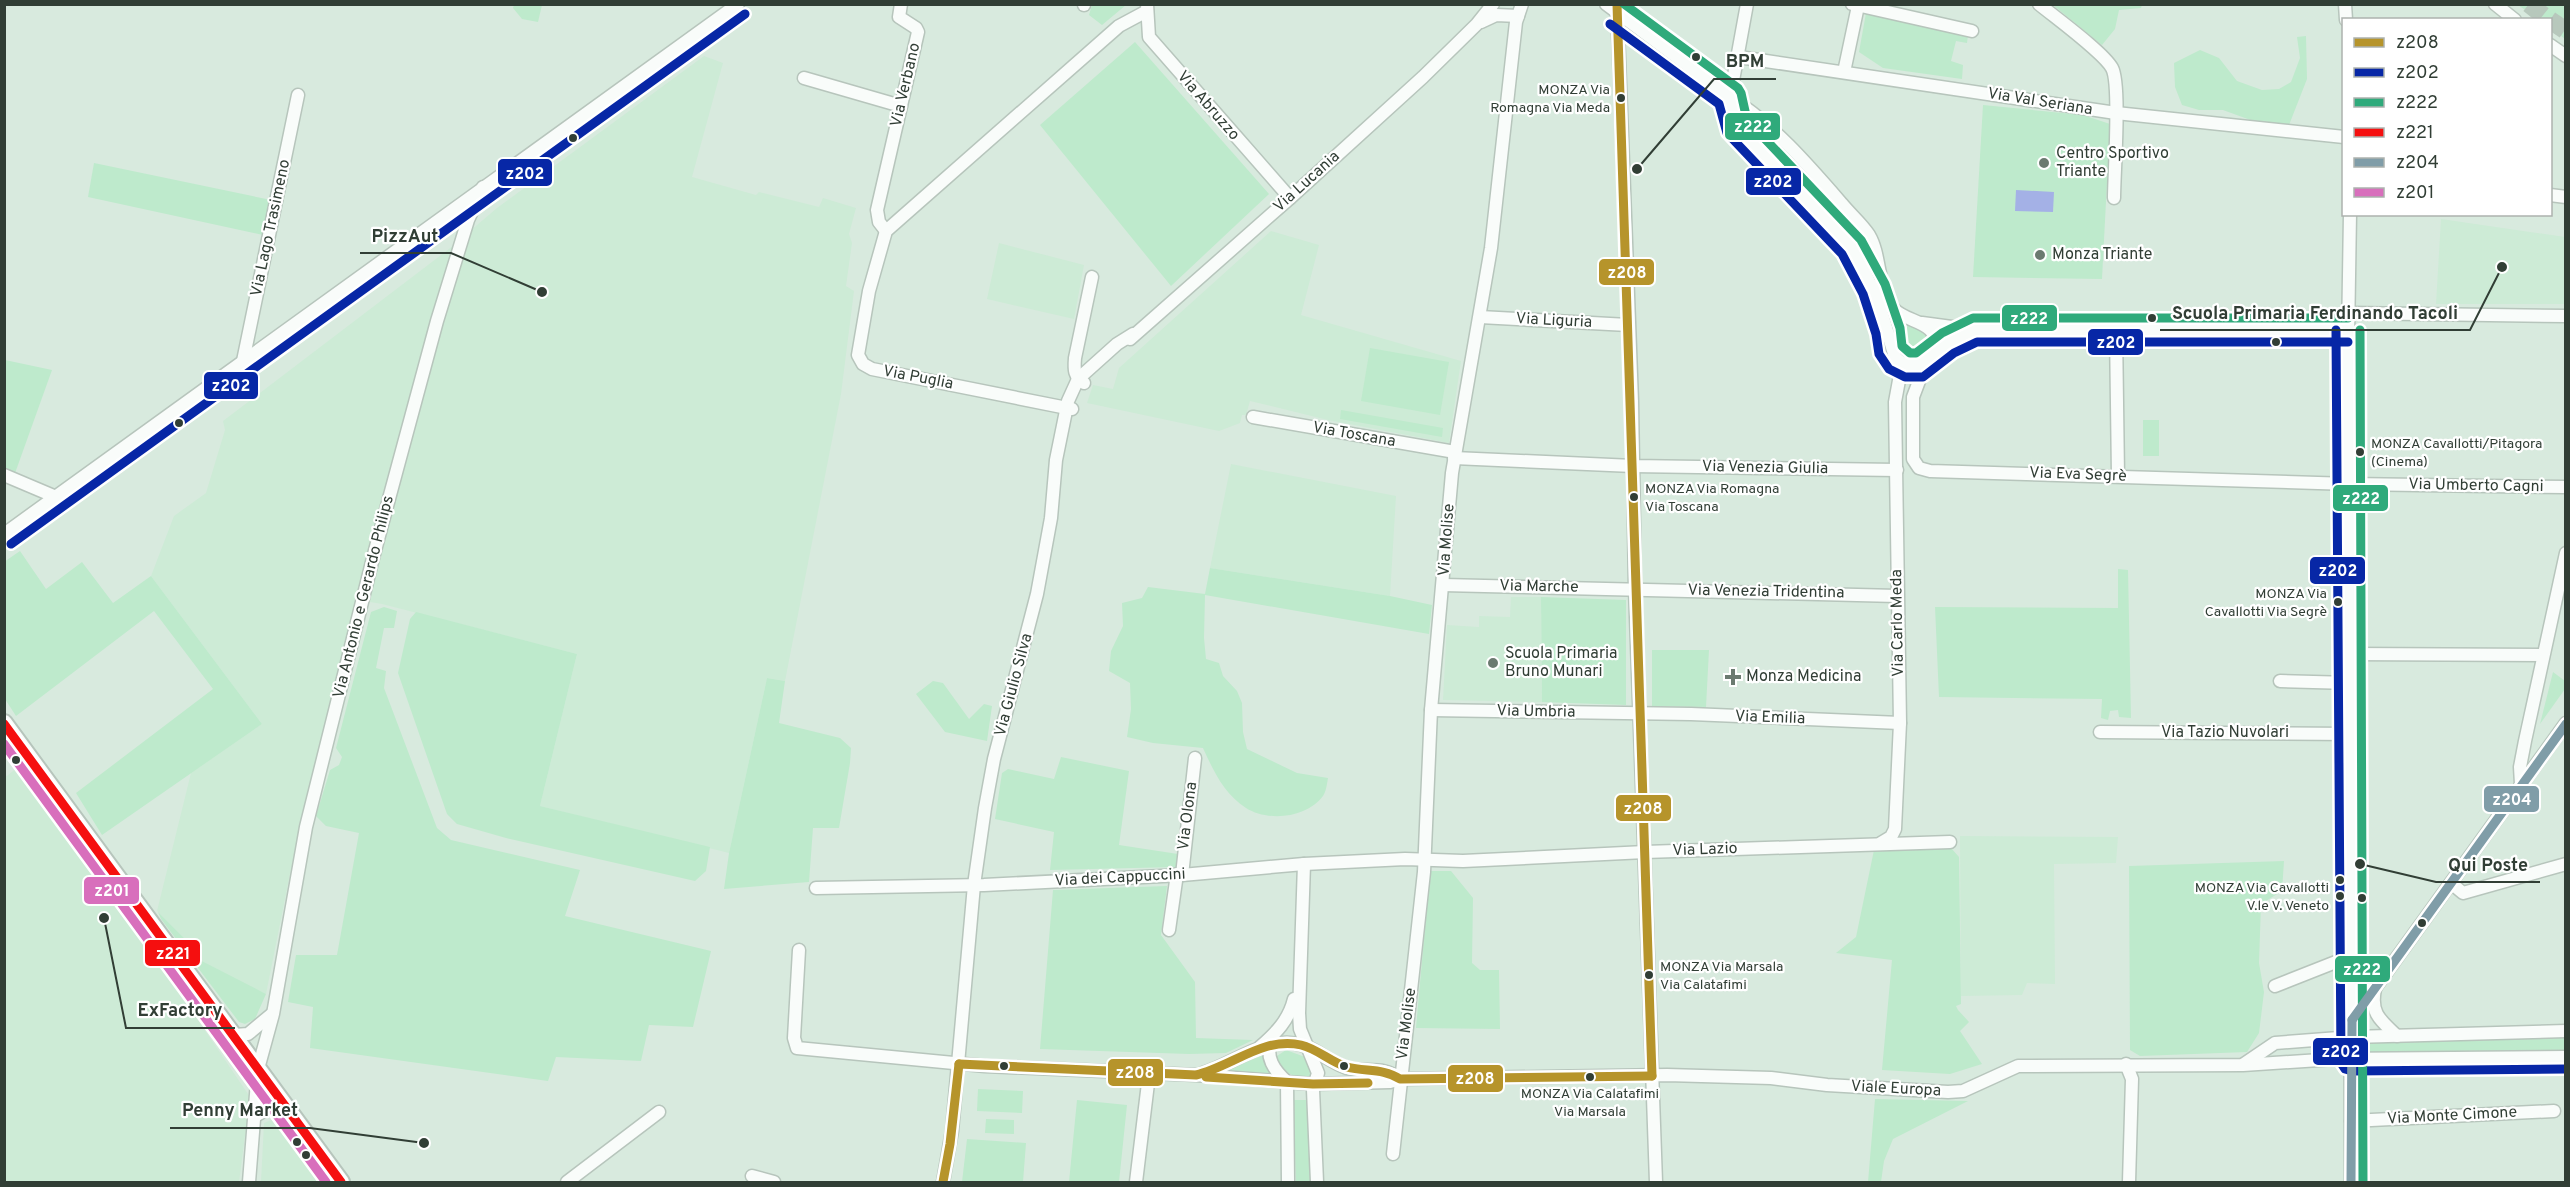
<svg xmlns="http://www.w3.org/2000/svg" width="2570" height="1187" viewBox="0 0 2570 1187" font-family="Overpass,sans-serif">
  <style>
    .built { fill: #cdebd6 }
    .green { fill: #beeacc }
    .water { fill: #a4b1e6 }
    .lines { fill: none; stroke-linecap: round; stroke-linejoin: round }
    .highway-tunnel { stroke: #b7c8bc; stroke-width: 18; stroke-dasharray: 18 9; stroke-linecap: butt }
    .minor-casing { stroke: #b7c5bc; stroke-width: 15 }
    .major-casing { stroke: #b7c5bc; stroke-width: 20 }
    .minor { stroke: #f9fcfa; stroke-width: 12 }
    .major { stroke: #f9fcfa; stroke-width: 16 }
    .bus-1-casing { stroke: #fff; stroke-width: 14 }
    .bus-2-casing { stroke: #fff; stroke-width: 14 }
    .bus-3-casing { stroke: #fff; stroke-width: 14 }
    .bus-4-casing { stroke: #fff; stroke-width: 14 }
    .bus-5-casing { stroke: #fff; stroke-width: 14 }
    .bus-6-casing { stroke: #fff; stroke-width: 14 }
    .bus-1 { stroke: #b6942b; stroke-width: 9 }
    .bus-2 { stroke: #0727a6; stroke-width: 9 }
    .bus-3 { stroke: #2faa7b; stroke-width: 9 }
    .bus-4 { stroke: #f50f0f; stroke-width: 9 }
    .bus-5 { stroke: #809da8; stroke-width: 9 }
    .bus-6 { stroke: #d86fbc; stroke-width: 9 }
    .bus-dot { fill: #313e35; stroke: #fff; stroke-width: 2 }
    .poi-dot { fill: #6b7a70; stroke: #fff; stroke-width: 2 }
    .labels { text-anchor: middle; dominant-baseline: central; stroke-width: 4.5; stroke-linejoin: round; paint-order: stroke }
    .bus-label { font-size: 14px; fill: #313e35; stroke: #fff; text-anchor: end }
    .street-label { font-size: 16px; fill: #313e35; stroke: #fff }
    .poi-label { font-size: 16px; fill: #313e35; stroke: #fff; text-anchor: start }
    .leader { fill: none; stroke: #313e35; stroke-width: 2 }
    .callout-dot { fill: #313e35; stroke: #fff; stroke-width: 2 }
    .callout-label { font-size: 18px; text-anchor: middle; font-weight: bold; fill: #313e35; stroke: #fff; stroke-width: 4.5; stroke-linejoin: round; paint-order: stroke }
    .line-badge { stroke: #fff; stroke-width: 2 }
    .badge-label { font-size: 16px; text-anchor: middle; font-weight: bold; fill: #fff }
  </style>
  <rect width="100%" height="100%" fill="#d8eade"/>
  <g class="built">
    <polygon points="704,56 723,63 692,177 756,195 759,192 819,207 823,198 856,208 849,234 852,243 846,286 854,291 841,394 785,681 767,678 729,853 540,806 577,654 382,604 358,600 302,814 266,994 228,976 187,953 191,945 157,911 191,773 262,724 151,576 174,516 206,493 225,430 223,421 449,249 497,208"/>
    <polygon points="2441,219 2565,237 2564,304 2436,304"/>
    <polygon points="1271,231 1319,245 1301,315 1461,361 1449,443 1328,420 1250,401 1246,415 1242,415 1240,423 1219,431 1087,403 1093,385 1113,389 1119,368"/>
    <polygon points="999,243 1084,265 1074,319 987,299"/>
    <polygon points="1231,464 1396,496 1390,596 1210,568"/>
    <polygon points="1511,597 1541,597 1542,702 1443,700 1447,625 1479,627 1479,616 1510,617"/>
    <polygon points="18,767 87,856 250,1097 239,1182 5,1182 4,775 7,776"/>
    <polygon points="1960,836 2118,837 2116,863 2054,864 2055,984 2027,983 2022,995 1961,996"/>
    <polygon points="274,1119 274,1120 321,1182 261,1182 264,1123"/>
  </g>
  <g class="green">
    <polygon points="514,5 542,5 538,22 522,19 513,8"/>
    <polygon points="1092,5 1092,4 1126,5 1102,25 1089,15"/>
    <polygon points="2053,5 2142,5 2141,8 2119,10 2115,29 2102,45"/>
    <polygon points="2518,5 2565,5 2565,39 2551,28 2550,20 2538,19"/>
    <polygon points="1866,13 1968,35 1967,43 1956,41 1951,61 1963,65 1962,79 1883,68 1859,52"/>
    <polygon points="2306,36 2307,79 2289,125 2256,122 2223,110 2199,110 2182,105 2175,87 2174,63 2200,50 2219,58 2237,81 2262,90 2279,89 2291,82 2300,58 2297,37"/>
    <polygon points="1135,42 1269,194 1171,286 1040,125"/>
    <polygon points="1983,105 2083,115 2110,124 2102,279 1973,277"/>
    <polygon points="94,163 271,200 263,235 88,197"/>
    <circle cx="1911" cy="342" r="16"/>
    <polygon points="1370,348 1449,362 1440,415 1361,401"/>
    <polygon points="5,360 52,370 14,476 5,472"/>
    <polygon points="1341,410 1443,428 1442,437 1340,419"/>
    <rect x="2143" y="420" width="16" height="36"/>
    <polygon points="20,551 46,589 82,562 113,603 151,576 262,724 102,835 76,793 213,689 154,611 16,716 5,699 4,562"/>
    <path d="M1210 568 1390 596 1432 605 1429 634 1205 595 1204 638 1206 659 1219 663 1223 676 1237 691 1242 703 1243 732 1247 749 1297 773 1328 778C1327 784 1326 792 1323 796 1307 818 1268 822 1246 808 1224 794 1213 770 1203 748L1153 743 1127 737 1131 709 1130 683 1109 671 1111 651 1123 626 1122 603 1142 598 1148 587 1205 594Z"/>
    <polygon points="2118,569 2128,570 2131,718 2119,717 2118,710 2110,711 2108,720 2101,718 2102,699 1939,697 1935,607 2118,608"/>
    <polygon points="1541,597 1626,600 1626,705 1542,702"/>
    <polygon points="384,607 397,611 394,628 384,628 376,668 386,671 384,688 437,828 451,840 580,870 565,916 711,951 693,1027 649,1025 641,1061 556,1057 548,1081 310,1048 313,1007 288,1002 296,955 337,955 359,833 326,826 316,816 330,770 339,765 342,757 336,748 371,612"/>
    <polygon points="416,612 577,654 540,806 710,847 706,871 695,881 506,838 457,824 447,814 398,673 410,619"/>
    <polygon points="1652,650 1709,650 1706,707 1652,706"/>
    <polygon points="2553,672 2565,681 2565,689 2540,724"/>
    <polygon points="767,678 785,681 779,723 840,738 851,748 850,763 839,828 813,828 809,882 724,889 729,853"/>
    <polygon points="933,681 943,683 969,719 984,704 992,706 987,741 945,732 916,694"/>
    <polygon points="1061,757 1129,771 1119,845 1178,854 1176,867 1050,870 1054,832 995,819 1002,773 1008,769 1054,779"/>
    <polygon points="1951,848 1959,857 1961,1004 1956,1006 1958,1010 1969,1022 1960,1031 1982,1064 1950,1074 1882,1070 1892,960 1836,953 1856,937 1874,850"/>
    <polygon points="2284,861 2282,891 2261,904 2259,963 2264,992 2259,1033 2247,1052 2140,1056 2130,1050 2129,866"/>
    <polygon points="1430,871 1451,871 1473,898 1472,963 1480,970 1499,970 1500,1029 1416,1028"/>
    <polygon points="1167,886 1161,935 1195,982 1196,1038 1253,1040 1226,1053 1189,1054 1040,1049 1053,890"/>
    <polygon points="158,912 191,945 188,954 266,994 255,1019 245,1024 239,1022 161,919"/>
    <polygon points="2565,1036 2566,1052 2368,1053 2367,1043"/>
    <path d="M1286 1050 1305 1057 1313 1068 1311 1077C1296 1080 1285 1073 1276 1061L1277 1056Z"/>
    <polygon points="1264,1051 1273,1075 1221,1073"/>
    <polygon points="978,1089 1023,1091 1022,1113 977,1111"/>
    <polygon points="1875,1099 1968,1101 1893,1139 1884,1161 1881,1182 1868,1182"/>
    <polygon points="1077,1100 1127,1105 1119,1182 1069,1182"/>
    <polygon points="1293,1100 1308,1100 1310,1182 1296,1182"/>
    <polygon points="986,1119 1014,1120 1014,1134 985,1133"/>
    <polygon points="967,1139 1026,1143 1023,1182 962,1182"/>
  </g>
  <polygon class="water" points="2016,190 2054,192 2053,212 2015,211"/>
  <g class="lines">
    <g class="highway-tunnel">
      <polyline points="2529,4 2549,20"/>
      <polyline points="2550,20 2566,31"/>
    </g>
    <g class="minor-casing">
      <g id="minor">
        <polyline points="1084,4 1084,5"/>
        <polyline points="1147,4 1149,37 1290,198"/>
        <path d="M1606 4 1730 97C1773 124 1809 166 1842 204 1850 214 1862 224 1869 235 1881 255 1877 287 1893 308 1906 324 1941 320 1934 349 1929 368 1907 370 1895 357L1877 298 1852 247 1736 126 1730 97 1747 4"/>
        <polyline points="1617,4 1632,401 1635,589 1656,1182"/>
        <polyline points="1852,4 1972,31"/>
        <path d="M2039 4C2056 18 2103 52 2112 68 2121 84 2114 175 2114 198"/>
        <polyline points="2345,4 2346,20"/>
        <polyline points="2495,4 2515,20"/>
        <polyline points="1481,22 1496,15 1518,16"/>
        <polyline points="2550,45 2566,56"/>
        <polyline points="1739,57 2116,113 2344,137"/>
        <polyline points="1844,72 1858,6"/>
        <polyline points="804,78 901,106"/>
        <polyline points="2550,195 2566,197"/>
        <polyline points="2350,214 2348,338 2351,1182"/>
        <polyline points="886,231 879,222 877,210 918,32 916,28 899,17 901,4"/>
        <polyline points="2349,313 2566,316"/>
        <polyline points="1480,317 1628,325"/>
        <polyline points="1922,323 1974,330 2348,330"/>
        <polyline points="2116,330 2118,476"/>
        <polyline points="1130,339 1290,198 1423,77 1477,24 1493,4"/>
        <polyline points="1932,356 1948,343 1974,330"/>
        <polyline points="1927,360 1913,397 1913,459 1919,468 1930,471 2350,484 2566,487"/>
        <polyline points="243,361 298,95"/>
        <path d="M1084 383C1074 376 1074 370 1075 358L1092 277"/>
        <polyline points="1072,409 872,369 863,364 858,355 869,291 886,231 1119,26 1147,11"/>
        <polyline points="1253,417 1455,452"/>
        <polyline points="1454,458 1633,466 1897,470"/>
        <polyline points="4,475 56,497"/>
        <polyline points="4,534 738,4"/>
        <polyline points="1443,585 1897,596"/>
        <polyline points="2350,654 2542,655"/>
        <polyline points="2280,681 2350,683"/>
        <polyline points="1431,710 1691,714 1900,723"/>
        <polyline points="2100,732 2350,734"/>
        <polyline points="2521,784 2520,767 2525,741 2566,553"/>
        <polyline points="1881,843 1891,837 1895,829 1900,723 1895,402 1902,364"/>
        <polyline points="1304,864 1299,1013 1300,1029 1318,1073 1313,1090 1317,1182"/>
        <polyline points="1182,875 1195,758"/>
        <polyline points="2451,883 2463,893 2566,864"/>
        <polyline points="816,888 984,885 1182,875 1304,864 1405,859 1463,861 1645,852 1950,842"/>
        <polyline points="1169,930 1177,874"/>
        <polyline points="799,950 794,1038 797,1048 985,1066 1196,1075 1313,1084 1390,1082 1400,1079 1667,1075 1771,1078 1827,1085 1948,1092 1963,1091 2018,1066 2243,1065 2335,1059 2566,1057"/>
        <polyline points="2275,986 2351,956"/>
        <path d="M2375 989C2370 1013 2380 1020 2397 1036"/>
        <polyline points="2352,1020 2566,723"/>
        <polyline points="235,1035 248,1034 272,1014"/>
        <path d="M1271 1039C1265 1058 1274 1070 1287 1082"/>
        <path d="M1260 1047C1276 1033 1289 1020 1294 999"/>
        <polyline points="2126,1064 2132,1079 2129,1182"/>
        <polyline points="2244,1064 2275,1043 2352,1037 2566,1031"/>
        <path d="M1203 1073C1234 1064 1268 1034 1302 1045 1318 1050 1331 1063 1347 1068 1367 1073 1383 1065 1400 1079"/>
        <polyline points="1287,1082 1288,1182"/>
        <polyline points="255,1116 282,1101"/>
        <polyline points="2351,1121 2554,1111"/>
        <polyline points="1393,1154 1424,872 1431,710 1452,473 1491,248 1516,22 1522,4"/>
        <polyline points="752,1176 774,1182"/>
        <polyline points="249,1182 258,1069 273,1014 306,827 373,558 437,321 468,220 483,187"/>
        <polyline points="567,1182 659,1112"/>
        <polyline points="943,1182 952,1131 974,885 985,808 994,759 1037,594 1051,518 1056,460 1068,401 1078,379 1117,344 1133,334"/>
        <polyline points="1136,1182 1149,1075"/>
      </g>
    </g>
    <g class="major-casing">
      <polyline id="major" points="4,723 341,1182"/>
    </g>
    <use href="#minor" class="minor"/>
    <use href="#major" class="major"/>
    <g class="bus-1-casing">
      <g id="bus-1">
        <path d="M1617 4C1631 362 1640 719 1652 1076"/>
        <path d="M959 1064 1196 1075C1231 1067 1264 1036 1301 1045 1318 1049 1330 1062 1347 1067 1365 1072 1383 1068 1400 1079L1652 1076"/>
        <polyline points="1206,1077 1313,1084 1368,1083"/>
        <polyline points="943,1182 950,1144 959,1064"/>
      </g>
    </g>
    <g class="bus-2-casing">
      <g id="bus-2">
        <polyline points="1610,24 1719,104 1727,133 1842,254 1863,294 1876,334 1879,354 1889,369 1905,377 1923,377 1954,353 1977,342 2348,342"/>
        <polyline points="2336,330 2341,1063 2345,1069 2352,1071 2566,1069"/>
        <polyline points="11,544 745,14"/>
      </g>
    </g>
    <g class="bus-3-casing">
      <g id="bus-3">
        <polyline points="1624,4 1738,88 1741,93 1747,120 1861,240 1885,284 1900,328 1902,346 1910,353 1916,353 1942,333 1973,318 2348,318"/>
        <polyline points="2360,330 2363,1182"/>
      </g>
    </g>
    <g class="bus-4-casing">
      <polyline id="bus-4" points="4,724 341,1182"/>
    </g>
    <g class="bus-5-casing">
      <g id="bus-5">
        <polyline points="2352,1020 2566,724"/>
        <polyline points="2351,1182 2352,1020"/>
      </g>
    </g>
    <g class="bus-6-casing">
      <polyline id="bus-6" points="4,744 326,1182"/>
    </g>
    <use href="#bus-1" class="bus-1"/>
    <use href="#bus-2" class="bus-2"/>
    <use href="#bus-3" class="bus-3"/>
    <use href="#bus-4" class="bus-4"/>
    <use href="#bus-5" class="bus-5"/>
    <use href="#bus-6" class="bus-6"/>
  </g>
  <g class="bus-dot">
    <circle cx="1696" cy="57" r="5"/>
    <circle cx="1621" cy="98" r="5"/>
    <circle cx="573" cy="138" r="5"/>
    <circle cx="2152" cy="318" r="5"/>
    <circle cx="2276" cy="342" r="5"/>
    <circle cx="179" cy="423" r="5"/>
    <circle cx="2360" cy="452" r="5"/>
    <circle cx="1634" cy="497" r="5"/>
    <circle cx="2338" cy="602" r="5"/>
    <circle cx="16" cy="760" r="5"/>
    <circle cx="2340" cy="880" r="5"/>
    <circle cx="2340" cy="896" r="5"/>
    <circle cx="2362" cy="898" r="5"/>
    <circle cx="2422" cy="923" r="5"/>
    <circle cx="1649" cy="975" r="5"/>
    <circle cx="1004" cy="1066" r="5"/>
    <circle cx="1344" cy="1066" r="5"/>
    <circle cx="1590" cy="1077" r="5"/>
    <circle cx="297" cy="1142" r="5"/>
    <circle cx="306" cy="1155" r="5"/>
  </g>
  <g class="poi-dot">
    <circle cx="2044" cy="163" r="6"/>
    <circle cx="2040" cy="255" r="6"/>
    <circle cx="1493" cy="663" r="6"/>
    <path d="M1730 668h6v6h6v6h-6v6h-6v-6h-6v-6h6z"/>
  </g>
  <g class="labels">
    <g class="bus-label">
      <text x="1610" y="90">MONZA Via<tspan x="1610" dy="18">Romagna Via Meda</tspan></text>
      <text x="2371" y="444" text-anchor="start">MONZA Cavallotti/Pitagora<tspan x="2371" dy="18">(Cinema)</tspan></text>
      <text x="1645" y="489" text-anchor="start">MONZA Via Romagna<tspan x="1645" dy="18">Via Toscana</tspan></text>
      <text x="2327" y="594">MONZA Via<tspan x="2327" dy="18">Cavallotti Via Segrè</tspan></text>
      <text x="2329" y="888">MONZA Via Cavallotti<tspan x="2329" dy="18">V.le V. Veneto</tspan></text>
      <text x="1660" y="967" text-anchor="start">MONZA Via Marsala<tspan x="1660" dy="18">Via Calatafimi</tspan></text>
      <text x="1590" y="1094" text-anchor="middle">MONZA Via Calatafimi<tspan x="1590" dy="18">Via Marsala</tspan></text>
    </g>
    <g class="street-label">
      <text transform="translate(906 85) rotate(-77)">Via Verbano</text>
      <text transform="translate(2040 102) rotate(9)">Via Val Seriana</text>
      <text transform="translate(1208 106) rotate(49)">Via Abruzzo</text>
      <text transform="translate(1307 182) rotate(-42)">Via Lucania</text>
      <text transform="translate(271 228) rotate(-78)">Via Lago Trasimeno</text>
      <text transform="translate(1554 321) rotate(3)">Via Liguria</text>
      <text transform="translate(918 378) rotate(11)">Via Puglia</text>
      <text transform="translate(1354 435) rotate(10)">Via Toscana</text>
      <text transform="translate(1765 468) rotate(1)">Via Venezia Giulia</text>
      <text transform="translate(2078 475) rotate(2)">Via Eva Segrè</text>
      <text transform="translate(2476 486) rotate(1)">Via Umberto Cagni</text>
      <text transform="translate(1447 540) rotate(-86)">Via Molise</text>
      <text transform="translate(1539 587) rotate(1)">Via Marche</text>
      <text transform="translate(1766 592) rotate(1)">Via Venezia Tridentina</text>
      <text transform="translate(364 597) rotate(-76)">Via Antonio e Gerardo Philips</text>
      <text transform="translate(1898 623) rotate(-91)">Via Carlo Meda</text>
      <text transform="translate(1014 685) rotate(-75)">Via Giulio Silva</text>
      <text transform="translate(1536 712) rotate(1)">Via Umbria</text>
      <text transform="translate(1770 718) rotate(2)">Via Emilia</text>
      <text x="2225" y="733">Via Tazio Nuvolari</text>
      <text transform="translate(1188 816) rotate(-83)">Via Olona</text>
      <text transform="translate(1705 850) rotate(-2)">Via Lazio</text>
      <text transform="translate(1120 878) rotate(-3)">Via dei Cappuccini</text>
      <text transform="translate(1407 1024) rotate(-83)">Via Molise</text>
      <text transform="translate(1896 1089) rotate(3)">Viale Europa</text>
      <text transform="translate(2452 1116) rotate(-3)">Via Monte Cimone</text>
    </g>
    <g class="poi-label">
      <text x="2056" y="154">Centro Sportivo<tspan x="2056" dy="18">Triante</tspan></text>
      <text x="2052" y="255">Monza Triante</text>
      <text x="1505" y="654">Scuola Primaria<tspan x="1505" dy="18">Bruno Munari</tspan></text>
      <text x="1746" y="677">Monza Medicina</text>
    </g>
  </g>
  <path class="leader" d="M1637 169L1714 79H1776M542 292L451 253H360M2502 267L2470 330H2160M2360 864L2436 882H2540M104 918L126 1028H235M424 1143L310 1128H170"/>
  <g class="callout-dot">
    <circle cx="1637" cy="169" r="6"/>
    <circle cx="542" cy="292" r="6"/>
    <circle cx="2502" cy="267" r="6"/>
    <circle cx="2360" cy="864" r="6"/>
    <circle cx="104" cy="918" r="6"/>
    <circle cx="424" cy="1143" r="6"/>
  </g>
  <g class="callout-label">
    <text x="1745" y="67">BPM</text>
    <text x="405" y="242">PizzAut</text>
    <text x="2315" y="319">Scuola Primaria Ferdinando Tacoli</text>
    <text x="2488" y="871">Qui Poste</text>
    <text x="180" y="1016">ExFactory</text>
    <text x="240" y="1116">Penny Market</text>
  </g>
  <g class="line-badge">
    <rect x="1724" y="112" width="57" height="29" rx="6" fill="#2faa7b"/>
    <rect x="497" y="158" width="56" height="29" rx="6" fill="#0727a6"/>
    <rect x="1745" y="167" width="57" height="29" rx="6" fill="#0727a6"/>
    <rect x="1598" y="258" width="57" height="28" rx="6" fill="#b6942b"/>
    <rect x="2001" y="304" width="57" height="28" rx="6" fill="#2faa7b"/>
    <rect x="2087" y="328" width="57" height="28" rx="6" fill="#0727a6"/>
    <rect x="203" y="371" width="56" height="29" rx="6" fill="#0727a6"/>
    <rect x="2332" y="484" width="57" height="28" rx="6" fill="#2faa7b"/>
    <rect x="2309" y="556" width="57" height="29" rx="6" fill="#0727a6"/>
    <rect x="2483" y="785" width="57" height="28" rx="6" fill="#809da8"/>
    <rect x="1615" y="794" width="57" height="28" rx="6" fill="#b6942b"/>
    <rect x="83" y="876" width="57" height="29" rx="6" fill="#d86fbc"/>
    <rect x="144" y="939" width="57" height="28" rx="6" fill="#f50f0f"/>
    <rect x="2334" y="955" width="57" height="28" rx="6" fill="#2faa7b"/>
    <rect x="2312" y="1037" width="57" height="29" rx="6" fill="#0727a6"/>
    <rect x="1107" y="1058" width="57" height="29" rx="6" fill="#b6942b"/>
    <rect x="1447" y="1064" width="57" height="29" rx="6" fill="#b6942b"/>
  </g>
  <g class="badge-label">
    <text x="1753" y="132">z222</text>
    <text x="525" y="179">z202</text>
    <text x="1773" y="187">z202</text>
    <text x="1627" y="278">z208</text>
    <text x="2029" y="324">z222</text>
    <text x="2116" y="348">z202</text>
    <text x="231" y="391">z202</text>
    <text x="2361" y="504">z222</text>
    <text x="2338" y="576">z202</text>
    <text x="2512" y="805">z204</text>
    <text x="1643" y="814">z208</text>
    <text x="112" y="896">z201</text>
    <text x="173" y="959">z221</text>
    <text x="2362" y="975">z222</text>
    <text x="2341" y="1057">z202</text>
    <text x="1135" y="1078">z208</text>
    <text x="1475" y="1084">z208</text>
  </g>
  <rect width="2570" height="1187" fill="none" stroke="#313e35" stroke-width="12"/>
  <rect x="2342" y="18" width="210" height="198" fill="#ffffff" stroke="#adb2ae" stroke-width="1.5"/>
  <rect x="2354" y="38" width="30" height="9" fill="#b6942b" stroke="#adb2ae" stroke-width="1.5"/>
  <text x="2396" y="48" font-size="18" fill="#313e35">z208</text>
  <rect x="2354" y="68" width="30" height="9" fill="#0727a6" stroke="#adb2ae" stroke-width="1.5"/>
  <text x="2396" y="78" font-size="18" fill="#313e35">z202</text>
  <rect x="2354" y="98" width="30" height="9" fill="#2faa7b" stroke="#adb2ae" stroke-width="1.5"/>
  <text x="2396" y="108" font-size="18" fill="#313e35">z222</text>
  <rect x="2354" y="128" width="30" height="9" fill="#f50f0f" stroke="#adb2ae" stroke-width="1.5"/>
  <text x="2396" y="138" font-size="18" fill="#313e35">z221</text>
  <rect x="2354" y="158" width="30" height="9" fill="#809da8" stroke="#adb2ae" stroke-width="1.5"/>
  <text x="2396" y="168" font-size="18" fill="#313e35">z204</text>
  <rect x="2354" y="188" width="30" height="9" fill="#d86fbc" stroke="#adb2ae" stroke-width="1.5"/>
  <text x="2396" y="198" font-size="18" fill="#313e35">z201</text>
</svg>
